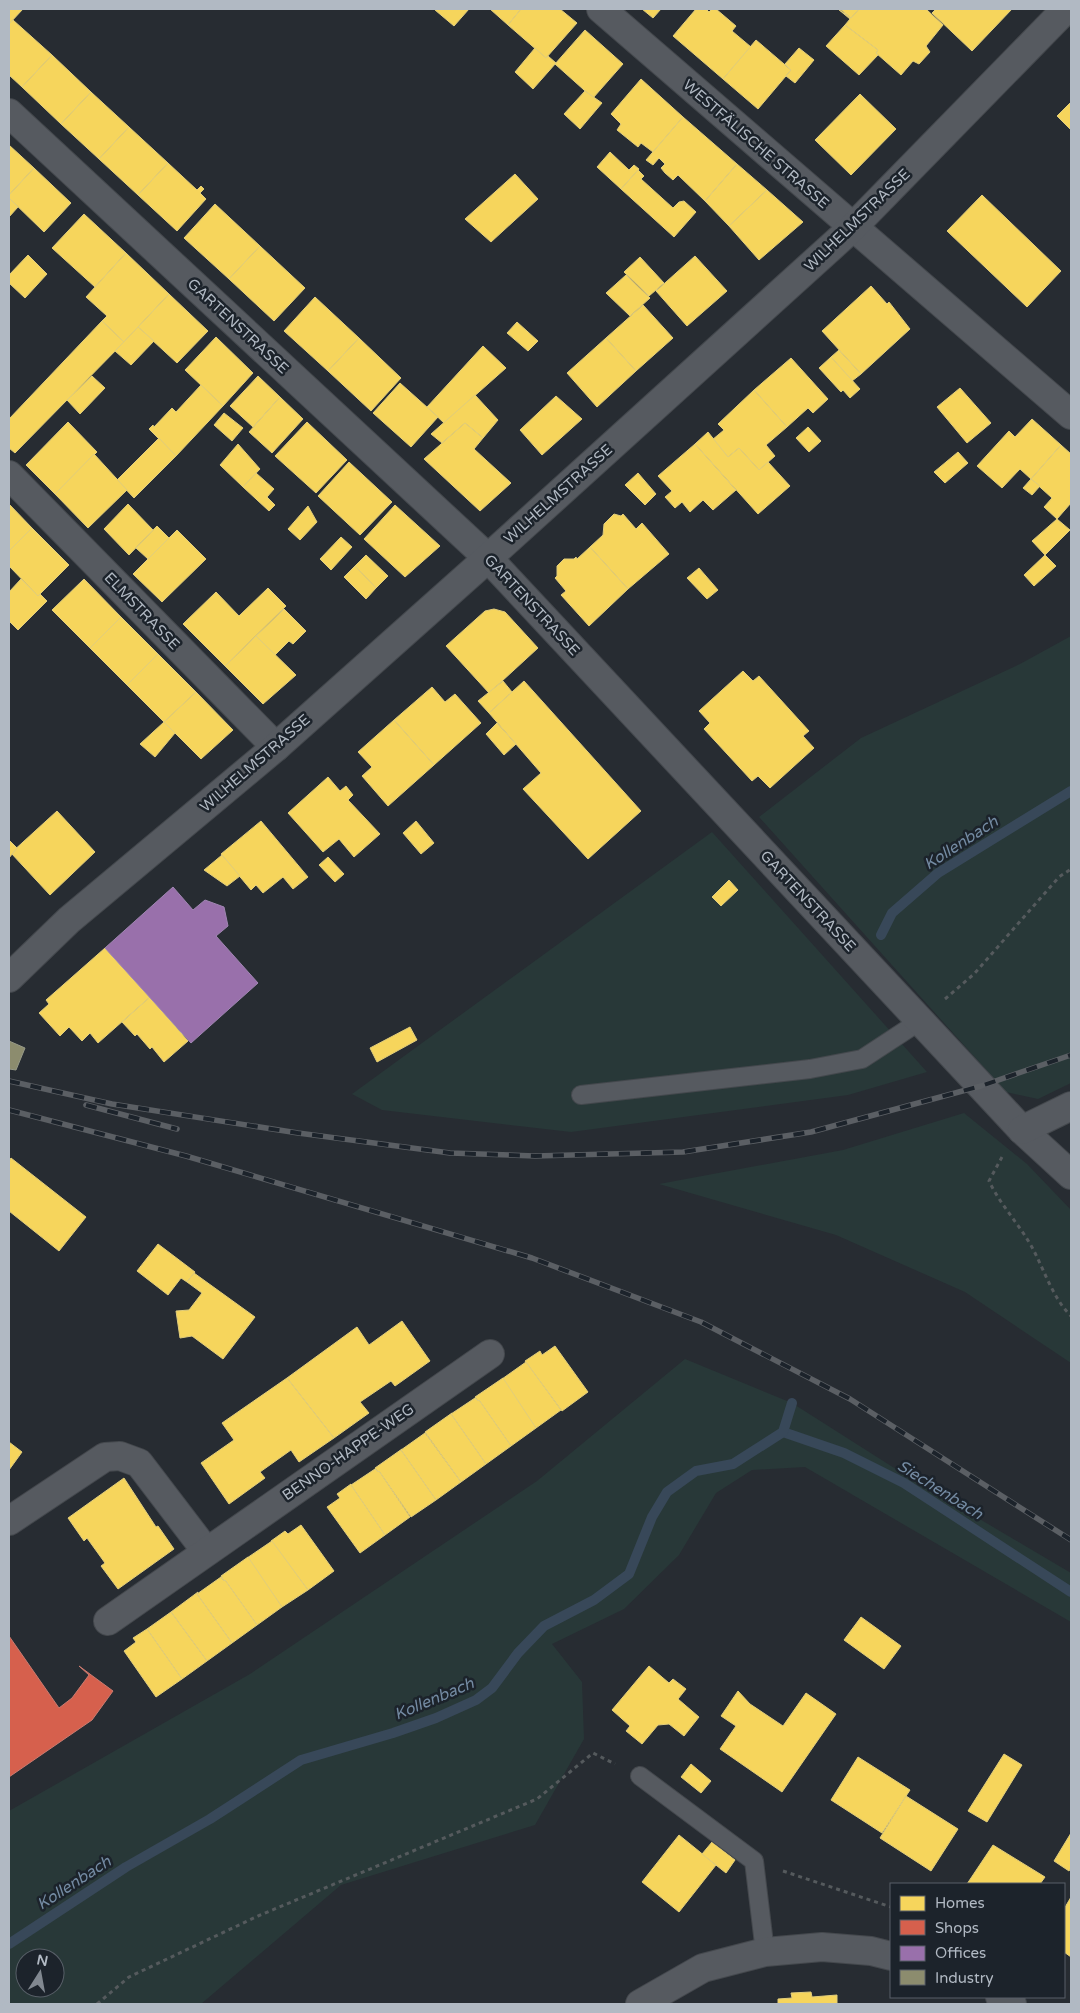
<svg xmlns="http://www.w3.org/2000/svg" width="1080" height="2013" viewBox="0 0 1080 2013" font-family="'Varela Round',sans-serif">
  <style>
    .green { fill: #283838; fill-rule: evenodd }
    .homes { fill: #f6d55c; stroke: #e1cd7b }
    .shops { fill: #d6604d; stroke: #cb7b70 }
    .offices { fill: #9970ab; stroke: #a086b2 }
    .industry { fill: #8c8c6e; stroke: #979a88 }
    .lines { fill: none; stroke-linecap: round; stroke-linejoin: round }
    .stream { stroke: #384859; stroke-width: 10 }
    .lane-casing { stroke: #44484d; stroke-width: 20 }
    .street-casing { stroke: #44484d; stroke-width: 30 }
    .path { stroke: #555a5d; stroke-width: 3; stroke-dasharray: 4 4; stroke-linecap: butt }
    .lane { stroke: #565a60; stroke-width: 18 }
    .street { stroke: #565a60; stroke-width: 28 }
    .rail-casing { stroke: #5b5f64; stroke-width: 5.5 }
    .rail { stroke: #1c232b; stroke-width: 4; stroke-dasharray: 11; stroke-linecap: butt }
    .labels { text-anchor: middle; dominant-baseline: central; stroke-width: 5; stroke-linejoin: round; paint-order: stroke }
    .street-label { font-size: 15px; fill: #b1b9c3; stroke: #1c232b }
    .water-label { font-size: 16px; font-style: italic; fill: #748ba3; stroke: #1c232b }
  </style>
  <rect width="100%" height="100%" fill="#272c32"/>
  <g class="green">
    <polygon points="1071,636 1071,1083 1038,1099 1006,1092 759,817 861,738 1020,664"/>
    <polygon points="712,832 927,1072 848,1095 571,1132 382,1110 352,1094"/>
    <polygon points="964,1113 1027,1164 1071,1210 1071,1363 965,1292 836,1235 659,1184 843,1150"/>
    <path d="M685 1359 792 1403 910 1478 1071 1573V1622L805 1467 752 1470 716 1493 679 1555 624 1609 552 1644 582 1682 584 1739 535 1825 341 1885 201 2004H9V1811L250 1674 537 1481ZM25 1958H55V1988H25Z"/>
  </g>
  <g class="homes">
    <polygon points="9,9 23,9 9,24"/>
    <polygon points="436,9 469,9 454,26 435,10"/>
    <polygon points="490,9 521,9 508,25"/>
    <polygon points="521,9 560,9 577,23 546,58 508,25"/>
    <polygon points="642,9 661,9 653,18"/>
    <polygon points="696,9 706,9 709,12 712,9 716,9 736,26 732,31 751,47 723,79 673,36"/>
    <polygon points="838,9 851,18 859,9 926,9 943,25 926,46 930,52 919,64 913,61 901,75 876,53 878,50 845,25 850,19"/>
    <polygon points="840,9 859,9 851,18"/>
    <polygon points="936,9 1012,9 972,51 932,13"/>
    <polygon points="13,20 52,55 22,87 9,75 9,24"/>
    <polygon points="845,25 878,50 876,53 878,55 859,75 826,46"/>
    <polygon points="585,30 623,64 593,98 555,64"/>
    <polygon points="756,40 791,70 758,109 723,79"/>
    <polygon points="535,48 546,58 548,56 556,63 533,89 515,72"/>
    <polygon points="799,48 814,60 795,83 786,76 791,70 785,64"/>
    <polygon points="52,55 91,92 61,124 22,87"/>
    <polygon points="641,79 683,117 653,152 641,143 638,147 617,130 621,124 611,114"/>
    <polygon points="585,91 602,103 580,129 564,114"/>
    <polygon points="91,92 129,127 99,159 61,124"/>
    <polygon points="860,94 896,129 851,175 815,140"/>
    <polygon points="1071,102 1071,130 1057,116"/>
    <polygon points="683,117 737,164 705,201 678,175 673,180 665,173 661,168 665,164 659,158 653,165 646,160"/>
    <polygon points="129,127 168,163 138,195 99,159"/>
    <polygon points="9,145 34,168 9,195"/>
    <polygon points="610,152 629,170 634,165 639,169 621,189 597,167"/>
    <polygon points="168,163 197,190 201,186 204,189 200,193 206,199 177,231 138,195"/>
    <polygon points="737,164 767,190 729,226 705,201"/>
    <polygon points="34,168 71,203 44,232 9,198 9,195"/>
    <polygon points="638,170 644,176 641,179 673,208 679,202 684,201 696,212 674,237 621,189"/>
    <polygon points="515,174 538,199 491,242 465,219"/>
    <polygon points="767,190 803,222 759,260 729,226"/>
    <polygon points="982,195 1061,271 1027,307 947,231"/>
    <polygon points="9,198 18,207 9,217"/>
    <polygon points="215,204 260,246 229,279 184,238"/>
    <polygon points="84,214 126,253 95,287 52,248"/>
    <polygon points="260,246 305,288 274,321 229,279"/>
    <polygon points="126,253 169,294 124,342 102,321 107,316 86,297"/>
    <polygon points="28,255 47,274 25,298 9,283 9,275"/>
    <polygon points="695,256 727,291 687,326 656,291"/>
    <polygon points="640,257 664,283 649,296 624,272"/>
    <polygon points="626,275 650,298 630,316 606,293"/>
    <polygon points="871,286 887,304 889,302 910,329 861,374 822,331"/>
    <polygon points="169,294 208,331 177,363 138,327"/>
    <polygon points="315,297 359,338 328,371 284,331"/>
    <polygon points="643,305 673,338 636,371 606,338"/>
    <polygon points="102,321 124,342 15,453 9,448 9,419"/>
    <polygon points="517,322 538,341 528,351 507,333"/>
    <polygon points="138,327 154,341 131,365 115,351"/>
    <polygon points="216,337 253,373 223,406 185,370"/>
    <polygon points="359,338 401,378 371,411 328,371"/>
    <polygon points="606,338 636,371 597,407 567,373"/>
    <polygon points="483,346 506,368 444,423 427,407"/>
    <polygon points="839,350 861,374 852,381 831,357"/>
    <polygon points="831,357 860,389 850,398 843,390 841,392 819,368"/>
    <polygon points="791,358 828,399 813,413 808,408 787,427 754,390"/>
    <polygon points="92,376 105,388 80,414 67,400"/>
    <polygon points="258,376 280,397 253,427 230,406"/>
    <polygon points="400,383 438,417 411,447 373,413"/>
    <polygon points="201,385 223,406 176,456 149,429 153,425 154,427 172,408 176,412"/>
    <polygon points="960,388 991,423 967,443 937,407"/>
    <polygon points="754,390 787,427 766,445 775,456 759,470 739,448 728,457 712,440 724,430 718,424"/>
    <polygon points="475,395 498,420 483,438 465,423 442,443 431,434"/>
    <polygon points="556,396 582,419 542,455 520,430"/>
    <polygon points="280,397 303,419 272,453 249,432"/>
    <polygon points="224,413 243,428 232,441 214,425"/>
    <polygon points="1032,419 1061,445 1031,479 1020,469 1002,488 977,466 1009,431 1015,437"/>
    <polygon points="68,422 97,452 55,494 26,465"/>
    <polygon points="307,422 347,460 316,493 275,456"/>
    <polygon points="465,423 483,438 474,449 511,483 480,511 424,459"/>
    <polygon points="808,427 821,441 809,452 796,438"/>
    <polygon points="708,432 728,457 739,448 759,470 768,462 790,486 758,514 695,444"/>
    <polygon points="159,438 176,456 134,498 117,480"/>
    <polygon points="238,444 260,469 243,487 220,465"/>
    <polygon points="695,444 736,490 713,510 703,500 690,512 682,502 675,508 665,497 672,491 658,476"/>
    <polygon points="1061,445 1071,454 1071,503 1057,519 1044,507 1052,498 1031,479"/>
    <polygon points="958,452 968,463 945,483 934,472"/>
    <polygon points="94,454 127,490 88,528 55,494"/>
    <polygon points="349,462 392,502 360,535 318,496"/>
    <polygon points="256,473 274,489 267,497 275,505 269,511 243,487"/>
    <polygon points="638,473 656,494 645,505 625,485"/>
    <polygon points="1031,479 1040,486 1032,495 1023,488"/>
    <polygon points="9,504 32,528 9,551"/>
    <polygon points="128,504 153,530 129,555 104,529"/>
    <polygon points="395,505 440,546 405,577 364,539"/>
    <polygon points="308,506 317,522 300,540 288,529"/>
    <polygon points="614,514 621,516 623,514 636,529 642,523 669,554 628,589 590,547 603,535 604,524"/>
    <polygon points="1057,519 1070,530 1045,555 1032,541"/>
    <polygon points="157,526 169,538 148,559 136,548"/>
    <polygon points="32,528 69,565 38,596 9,566 9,551"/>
    <polygon points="177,530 206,559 162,602 133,574"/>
    <polygon points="341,537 352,547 331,570 320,559"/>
    <polygon points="590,547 628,589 589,626 561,595 566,591 555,578 557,576 557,566 564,559 574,559 576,557 577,559"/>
    <polygon points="366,555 388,576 376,588 355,566"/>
    <polygon points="1045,555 1056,566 1034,586 1024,575"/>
    <polygon points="355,566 376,588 366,599 344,577"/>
    <polygon points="699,568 718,590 707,599 687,578"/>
    <polygon points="21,579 38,596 40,594 47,601 18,630 9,621 9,592"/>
    <polygon points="84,579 121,617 90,648 52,610"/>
    <polygon points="268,588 286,606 225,666 183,624 216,592 239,616"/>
    <polygon points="284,609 306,631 293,644 289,641 275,655 256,636"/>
    <polygon points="494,609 505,612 538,648 489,693 446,646 485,611"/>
    <polygon points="121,617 158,654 127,685 90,648"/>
    <polygon points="256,636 296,675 263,704 225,666"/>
    <polygon points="158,654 196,692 164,722 127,685"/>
    <polygon points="743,671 753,681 759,676 809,731 803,736 814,748 770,788 758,776 752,781 704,729 710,723 699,711"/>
    <polygon points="503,681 512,692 489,713 478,701"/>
    <polygon points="524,681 641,811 588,859 523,789 541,773 489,713"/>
    <polygon points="432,687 445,702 455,694 481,723 434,765 394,720"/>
    <polygon points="196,692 233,730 201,759 164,722"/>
    <polygon points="394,720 434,765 388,806 362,776 372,767 358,752"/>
    <polygon points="164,722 175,733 155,757 140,744"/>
    <polygon points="497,723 516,744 504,755 486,734"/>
    <polygon points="328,777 340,791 346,786 353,795 348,800 380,834 354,857 339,839 323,852 288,813"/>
    <polygon points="57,811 95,852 50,895 11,853"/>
    <polygon points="261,821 308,877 293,889 283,877 263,893 256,885 251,890 221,854"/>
    <polygon points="416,821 434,843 421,854 403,833"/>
    <polygon points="9,840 17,848 9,858"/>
    <polygon points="222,855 240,876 227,886 204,870"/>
    <polygon points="328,857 344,874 335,882 319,865"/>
    <polygon points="729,880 738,890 721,906 712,897"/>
    <polygon points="105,948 150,997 98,1043 90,1033 82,1041 69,1027 60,1036 39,1013 49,1004 46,1000"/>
    <polygon points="150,997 188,1041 164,1062 152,1047 150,1049 137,1034 135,1036 122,1022"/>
    <polygon points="410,1027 417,1040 377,1062 370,1048"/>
    <polygon points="11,1158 86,1217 59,1251 9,1211 9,1161"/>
    <polygon points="158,1244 195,1272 187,1282 181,1278 168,1295 137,1271"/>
    <polygon points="194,1273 255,1317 223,1359 192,1336 180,1338 176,1311 189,1310 202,1293 187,1282"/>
    <polygon points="402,1321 430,1361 395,1386 391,1381 360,1402 369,1413 334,1438 287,1378 357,1327 369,1345"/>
    <polygon points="555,1346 588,1392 562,1411 525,1361 540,1351 542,1355"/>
    <polygon points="526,1362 561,1410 536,1428 502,1379"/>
    <polygon points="287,1378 334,1438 299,1462 291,1450 260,1472 265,1478 229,1504 201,1463 234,1440 222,1423"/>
    <polygon points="503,1378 536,1428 511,1446 479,1400 478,1401 475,1397"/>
    <polygon points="475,1398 478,1401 479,1400 511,1446 486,1464 451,1414"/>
    <polygon points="452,1413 451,1414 486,1464 461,1482 425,1432"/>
    <polygon points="425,1433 461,1482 436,1500 401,1450"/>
    <polygon points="9,1442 22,1452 9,1470"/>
    <polygon points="402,1449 401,1450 436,1500 411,1517 379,1471 378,1472 375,1468"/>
    <polygon points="375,1469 378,1472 379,1471 410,1517 385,1535 351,1485"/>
    <polygon points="124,1478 156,1527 158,1526 174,1549 118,1589 101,1566 105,1563 87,1538 84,1541 68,1518"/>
    <polygon points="351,1484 351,1485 385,1535 360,1553 327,1507 340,1498 337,1494"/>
    <polygon points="301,1525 334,1571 308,1590 271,1541 285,1531 288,1534"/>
    <polygon points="272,1541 308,1590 282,1607 247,1558"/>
    <polygon points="248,1557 282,1607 257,1625 225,1580 224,1581 221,1576"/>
    <polygon points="221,1577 224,1581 225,1580 257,1625 232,1643 197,1594"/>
    <polygon points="198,1592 197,1594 232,1643 207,1661 171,1612"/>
    <polygon points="171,1612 207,1661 182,1679 147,1629"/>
    <polygon points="861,1617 901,1646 884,1669 844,1640"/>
    <polygon points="147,1629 182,1679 156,1697 124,1651 136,1642 133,1638"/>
    <polygon points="649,1666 669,1683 673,1679 686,1689 678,1699 699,1717 684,1736 669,1724 658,1725 642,1744 626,1731 630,1726 612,1710"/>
    <polygon points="738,1691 750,1704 783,1726 806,1693 836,1714 782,1792 720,1749 736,1726 721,1716"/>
    <polygon points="1004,1754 1022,1765 987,1822 968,1811"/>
    <polygon points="858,1757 910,1790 882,1833 831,1800"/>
    <polygon points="691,1764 711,1781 701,1793 681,1777"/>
    <polygon points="906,1796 958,1829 931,1871 880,1838"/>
    <polygon points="1071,1833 1071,1868 1069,1871 1054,1861"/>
    <polygon points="679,1835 716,1865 679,1912 642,1882"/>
    <polygon points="712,1842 735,1860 726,1873 702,1854"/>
    <polygon points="993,1845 1045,1877 1040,1884 967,1884"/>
    <polygon points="1071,1897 1071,1957 1064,1952 1064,1909"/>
    <polygon points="811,1992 812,1997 837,1995 837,2004 778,2004 778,1999 792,1998 791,1993"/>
  </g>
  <polygon class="shops" points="9,1636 59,1708 72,1698 89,1675 79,1666 113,1691 92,1720 9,1777"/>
  <polygon class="offices" points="173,887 193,910 205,900 224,907 228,926 216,936 258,983 191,1043 105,948"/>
  <polygon class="industry" points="9,1041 25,1048 16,1070 9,1069"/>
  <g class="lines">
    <g class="stream">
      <polyline points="881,935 892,913 938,873 1071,791"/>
      <polyline points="783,1432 844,1453 904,1483 1071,1592"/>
      <polyline points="9,1944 126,1867 210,1819 301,1760 393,1733 436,1718 476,1700 492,1688 518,1653 544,1626 594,1600 629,1574 652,1517 667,1492 696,1471 733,1464 783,1432 792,1403"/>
    </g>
    <g class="lane-casing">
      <g id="lane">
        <polyline points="581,1095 810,1069 862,1059 920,1021"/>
        <polyline points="640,1776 754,1861 765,1952"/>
      </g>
    </g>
    <g class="street-casing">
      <g id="street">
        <polyline points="601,9 1071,415"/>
        <polyline points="9,113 488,558 981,1086 1022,1130 1071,1175"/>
        <polyline points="9,475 276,747"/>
        <polyline points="9,978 69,920 276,747 488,558 852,228 1066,9"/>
        <polyline points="1022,1130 1071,1106"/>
        <polyline points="9,1521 105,1457 120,1456 139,1463 206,1551"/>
        <polyline points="108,1621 490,1354"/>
        <polyline points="1000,1997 1012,2004"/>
        <polyline points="640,2004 703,1968 765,1952 822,1947 871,1951 891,1956"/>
      </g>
    </g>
    <g class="path">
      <polyline points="945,999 974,974 1059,877 1071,869"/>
      <path d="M1002 1157 989 1181C1001 1206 1020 1225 1033 1249 1045 1272 1053 1298 1071 1316"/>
      <polyline points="783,1871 891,1907"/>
      <polyline points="97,2004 129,1977 258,1916 537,1799 593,1753 615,1764"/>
    </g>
    <use href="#lane" class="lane"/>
    <use href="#street" class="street"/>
    <g class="rail-casing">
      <g id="rail">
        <polyline points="9,1081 112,1104 298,1133 450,1153 535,1156 683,1152 811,1132 981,1086 1071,1055"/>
        <polyline points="86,1105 177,1129"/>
        <polyline points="9,1110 186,1156 532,1258 701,1322 850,1399 1071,1540"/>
      </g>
    </g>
    <use href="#rail" class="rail"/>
  </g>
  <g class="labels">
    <g class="street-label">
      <text transform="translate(756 144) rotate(41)">WESTFÄLISCHE STRASSE</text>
      <text transform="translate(857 220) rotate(-44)">WILHELMSTRASSE</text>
      <text transform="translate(238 326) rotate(43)">GARTENSTRASSE</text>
      <text transform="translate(558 494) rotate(-42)">WILHELMSTRASSE</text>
      <text transform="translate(532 605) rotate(47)">GARTENSTRASSE</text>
      <text transform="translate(142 611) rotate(46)">ELMSTRASSE</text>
      <text transform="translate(255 763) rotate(-41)">WILHELMSTRASSE</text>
      <text transform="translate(808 901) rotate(47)">GARTENSTRASSE</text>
      <text transform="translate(348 1452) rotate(-35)">BENNO-HAPPE-WEG</text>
    </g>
    <g class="water-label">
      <text transform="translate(961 843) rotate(-33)">Kollenbach</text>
      <text transform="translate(940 1490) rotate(32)">Siechenbach</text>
      <text transform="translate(434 1699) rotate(-23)">Kollenbach</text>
      <text transform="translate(74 1883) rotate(-33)">Kollenbach</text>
    </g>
  </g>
  <rect width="1080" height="2013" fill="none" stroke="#b1b9c3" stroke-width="20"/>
  <rect x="890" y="1883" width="175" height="115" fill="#1c232b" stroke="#585f68"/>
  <rect x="900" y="1896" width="25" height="15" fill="#f6d55c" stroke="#585f68"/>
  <text x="935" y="1908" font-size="15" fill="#b1b9c3">Homes</text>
  <rect x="900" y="1920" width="25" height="15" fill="#d6604d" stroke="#585f68"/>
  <text x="935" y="1933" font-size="15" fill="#b1b9c3">Shops</text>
  <rect x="900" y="1946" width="25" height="15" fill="#9970ab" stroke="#585f68"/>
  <text x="935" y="1958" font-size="15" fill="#b1b9c3">Offices</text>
  <rect x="900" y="1970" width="25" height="15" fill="#8c8c6e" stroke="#585f68"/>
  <text x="935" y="1983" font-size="15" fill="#b1b9c3">Industry</text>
  <g transform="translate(40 1973) rotate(11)"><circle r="24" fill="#1c232b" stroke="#585f68"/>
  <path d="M0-4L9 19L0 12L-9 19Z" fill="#818890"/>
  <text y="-8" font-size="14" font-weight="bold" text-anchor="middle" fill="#b1b9c3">N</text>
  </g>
</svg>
